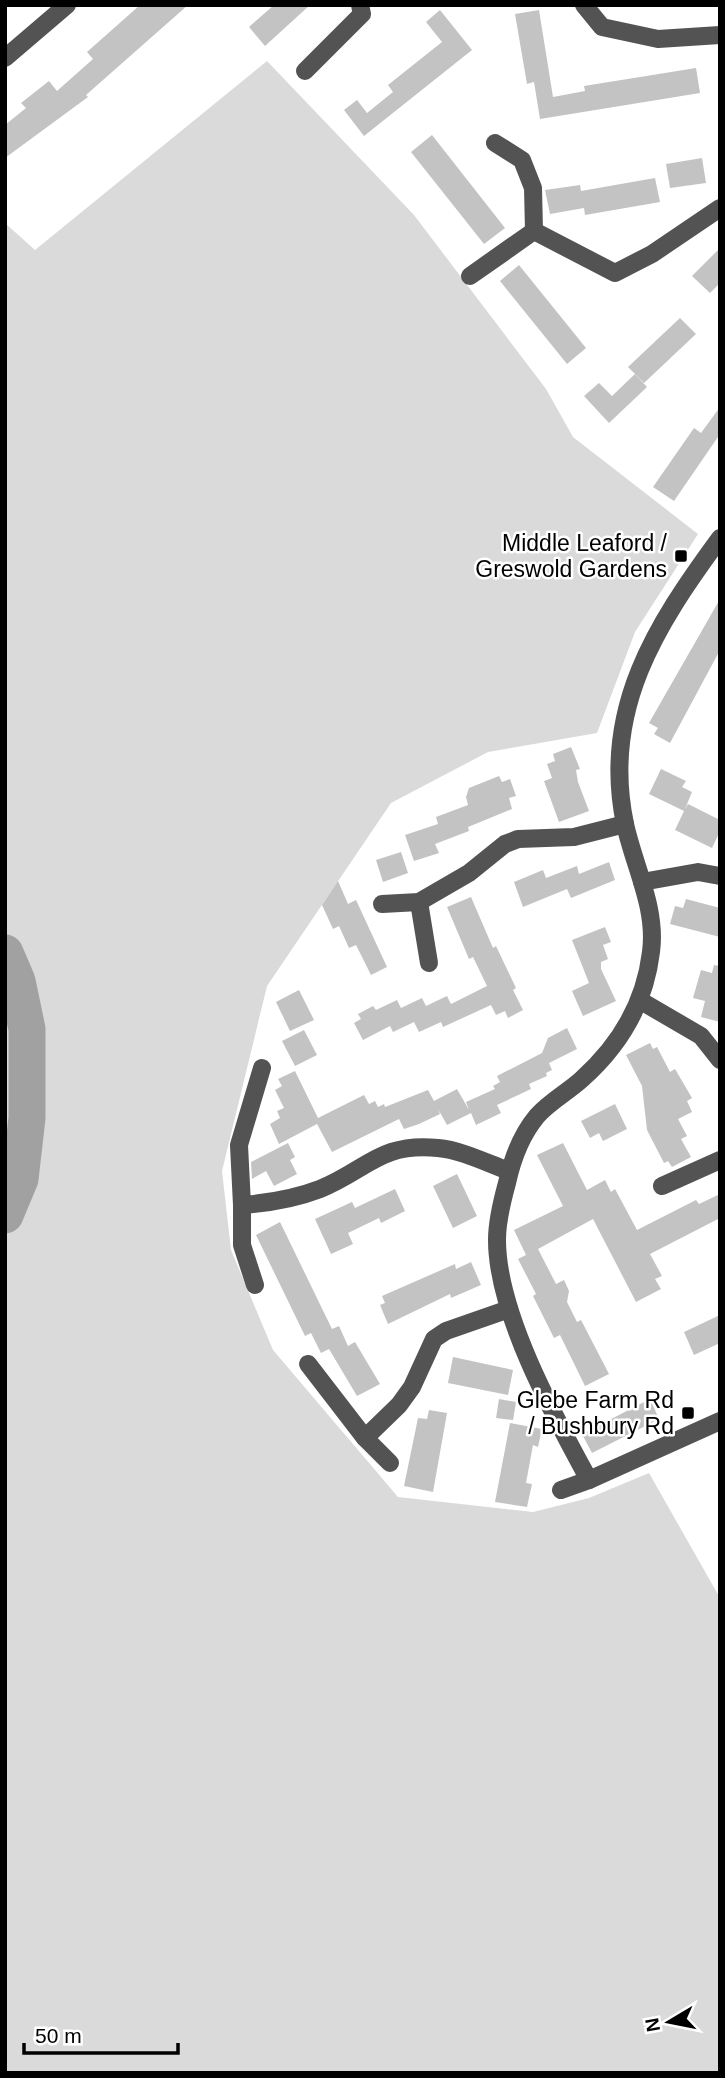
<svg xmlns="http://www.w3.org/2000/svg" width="725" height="2078" viewBox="0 0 725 2078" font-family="Arial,sans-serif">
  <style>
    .green { fill: #dadada }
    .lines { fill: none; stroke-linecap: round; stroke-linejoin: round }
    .river { stroke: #a1a1a1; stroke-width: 37 }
    .building { fill: #c3c3c3 }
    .minor { stroke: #535353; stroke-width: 18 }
    .poi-dot { fill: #000; stroke: #fff; stroke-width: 2.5 }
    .labels { text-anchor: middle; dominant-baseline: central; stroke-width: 5; stroke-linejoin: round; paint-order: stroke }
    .poi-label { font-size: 23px; fill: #000; stroke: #fff; text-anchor: end }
  </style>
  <rect width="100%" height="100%" fill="#fff"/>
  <polygon class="green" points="267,61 414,215 546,389 573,437 698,534 635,632 597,733 488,752 391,803 267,986 222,1171 231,1250 273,1350 398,1497 533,1512 589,1498 649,1473 720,1598 720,2073 5,2073 5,223 35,250"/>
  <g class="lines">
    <polyline class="river" points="5,953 17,981 27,1029 27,1118 20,1179 5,1215"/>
  </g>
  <g class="building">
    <polygon points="140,5 188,5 86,95 88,97 5,158 5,125 26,108 21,103 49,81 57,91 93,59 87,52"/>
    <polygon points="274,5 310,5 265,46 249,27"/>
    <polygon points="440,10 472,50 364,136 344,110 357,100 367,113 393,92 388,85 442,42 426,22"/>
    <polygon points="539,10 553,97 585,91 584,86 696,68 700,93 540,119 534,82 527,84 515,14"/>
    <polygon points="432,135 505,228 484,244 411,152"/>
    <polygon points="702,158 706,183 670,188 666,164"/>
    <polygon points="655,178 660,202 585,215 584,208 550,214 545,190 580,185 581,191"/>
    <polygon points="720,248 720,283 710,293 692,276"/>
    <polygon points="519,265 586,348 567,364 500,281"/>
    <polygon points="680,318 696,334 644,383 628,367"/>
    <polygon points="635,374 647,387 609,423 584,396 599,383 612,396"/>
    <polygon points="720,407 720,434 674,501 653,487 694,428 701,433"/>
    <polygon points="720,599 720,650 670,743 654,734 658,728 649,723"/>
    <polygon points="571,747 580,769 576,770 578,782 589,811 559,822 544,781 552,778 547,764 555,761 553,754"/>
    <polygon points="661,769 686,781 682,787 692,792 685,809 688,804 720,820 720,831 712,848 675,830 684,811 649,794"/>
    <polygon points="499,776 502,782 510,779 516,796 509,798 512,809 468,827 469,831 435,844 439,853 414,861 405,835 438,824 436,817 468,805 466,797 469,788"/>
    <polygon points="401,852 408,873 383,882 376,860"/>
    <polygon points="609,862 615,880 571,898 567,889 523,907 514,882 543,870 546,878 577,866 579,874"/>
    <polygon points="338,881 348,904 356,900 387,967 371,975 356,945 349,948 339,926 333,929 322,905"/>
    <polygon points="471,897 493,948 496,946 516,988 513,990 523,1010 508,1018 505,1011 496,1015 491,1005 443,1027 441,1022 419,1032 414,1022 393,1032 390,1026 363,1040 354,1023 361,1019 358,1014 373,1006 376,1010 397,1000 401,1008 422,998 426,1006 447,996 451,1004 487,986 473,957 469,959 447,907"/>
    <polygon points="686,899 720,908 720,937 670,924 675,906 683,908"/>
    <polygon points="605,927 611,942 603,945 608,959 601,962 601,969 616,1001 583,1016 572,991 589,983 572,940"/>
    <polygon points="714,965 720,966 720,1022 701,1017 705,1001 693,998 701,970 712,973"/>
    <polygon points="299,990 314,1020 290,1031 276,1002"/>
    <polygon points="567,1028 577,1049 549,1063 552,1070 546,1073 547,1076 529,1084 531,1089 497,1105 501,1113 476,1125 471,1113 447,1125 438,1109 440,1114 419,1124 404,1129 399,1119 332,1152 317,1124 279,1144 270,1124 280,1118 277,1111 284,1108 275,1090 282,1086 278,1079 295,1071 318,1118 364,1095 369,1104 375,1101 378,1107 384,1104 385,1107 428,1090 434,1101 457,1089 469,1110 466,1102 495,1089 493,1086 500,1082 497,1076 542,1053 548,1038"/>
    <polygon points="304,1030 317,1055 295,1066 282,1041"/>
    <polygon points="650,1043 653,1049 657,1047 670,1072 675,1069 692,1098 687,1101 692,1112 678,1119 687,1136 681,1139 691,1157 672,1167 668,1161 664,1163 647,1130 642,1086 626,1055"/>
    <polygon points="615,1104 627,1129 603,1141 599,1133 590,1138 581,1121"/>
    <polygon points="288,1143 295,1157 290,1160 297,1174 274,1186 266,1171 252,1179 251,1162"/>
    <polygon points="563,1143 587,1190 605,1180 611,1192 615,1189 637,1230 696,1200 699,1204 720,1194 720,1218 650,1254 662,1276 655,1279 661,1289 636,1302 593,1219 538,1249 556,1284 564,1280 569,1291 567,1302 577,1322 581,1320 609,1374 585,1386 560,1335 554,1338 533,1296 536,1294 518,1259 526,1255 514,1230 563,1206 537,1155"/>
    <polygon points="457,1174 477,1216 453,1228 433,1186"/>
    <polygon points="395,1189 405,1211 381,1223 379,1218 348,1233 353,1244 331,1254 315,1219 352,1202 355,1208"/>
    <polygon points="280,1222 332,1329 339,1326 348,1346 355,1342 380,1384 357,1396 329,1349 321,1353 311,1333 305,1336 256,1235"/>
    <polygon points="471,1262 481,1285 451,1298 450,1294 388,1324 380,1305 385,1303 382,1296 455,1264 456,1269"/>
    <polygon points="720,1315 720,1343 694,1355 684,1332"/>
    <polygon points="453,1357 513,1370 508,1395 448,1383"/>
    <polygon points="499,1399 516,1402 513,1420 496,1418"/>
    <polygon points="650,1399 659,1419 592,1453 582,1434"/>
    <polygon points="429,1410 447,1413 433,1492 404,1486 418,1418 427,1419"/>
    <polygon points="510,1423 542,1429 538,1447 533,1445 526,1483 532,1484 527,1507 495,1502"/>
  </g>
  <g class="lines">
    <g class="minor">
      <polyline points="584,5 602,27 658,39 720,35"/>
      <polyline points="5,58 67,5"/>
      <polyline points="305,71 362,14 360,5"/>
      <polyline points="495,143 522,160 533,188 534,231"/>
      <polyline points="470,276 534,231 615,273 652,254 720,208"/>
      <polyline points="642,882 698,872 720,876"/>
      <polyline points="419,902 429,963"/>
      <polyline points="382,904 419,902 469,873 505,844 518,839 574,837 625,824"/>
      <polyline points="641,1001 701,1036 720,1060"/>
      <path d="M262 1068 239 1145 242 1205C269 1203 294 1199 320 1189 367 1170 380 1142 438 1148 461 1150 487 1163 509 1171"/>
      <polyline points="662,1186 720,1160"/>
      <polyline points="242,1205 242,1245 255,1285"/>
      <polyline points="308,1364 365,1438 390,1463"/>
      <polyline points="365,1438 399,1405 412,1387 434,1339 446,1331 509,1309"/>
      <path d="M589 1480C554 1416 497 1313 497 1240 497 1221 502 1201 507 1183 512 1160 522 1134 537 1116 550 1101 568 1092 582 1079 620 1045 645 1002 651 952 657 908 634 866 625 824 601 710 656 625 720 538"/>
      <polyline points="561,1490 589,1480 720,1421"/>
    </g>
  </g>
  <g class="poi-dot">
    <rect x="674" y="549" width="14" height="14" rx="3.5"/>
    <rect x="681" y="1406" width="14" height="14" rx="3.5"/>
  </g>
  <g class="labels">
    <g class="poi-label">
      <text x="667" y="543">Middle Leaford /<tspan x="667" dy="26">Greswold Gardens</tspan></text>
      <text x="674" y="1400">Glebe Farm Rd<tspan x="674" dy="26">/ Bushbury Rd</tspan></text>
    </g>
  </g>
  <rect width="725" height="2078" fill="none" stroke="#000000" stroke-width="14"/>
  <g transform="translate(669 2022) rotate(260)" stroke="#ffffff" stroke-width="5" paint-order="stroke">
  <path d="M0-5L12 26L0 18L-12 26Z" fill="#000000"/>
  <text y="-10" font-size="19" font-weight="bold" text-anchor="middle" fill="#000000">N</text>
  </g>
  <path d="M24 2043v10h154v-10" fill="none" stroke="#000000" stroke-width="3.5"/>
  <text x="35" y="2043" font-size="21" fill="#000000" stroke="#ffffff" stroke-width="5" paint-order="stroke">50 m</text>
</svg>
